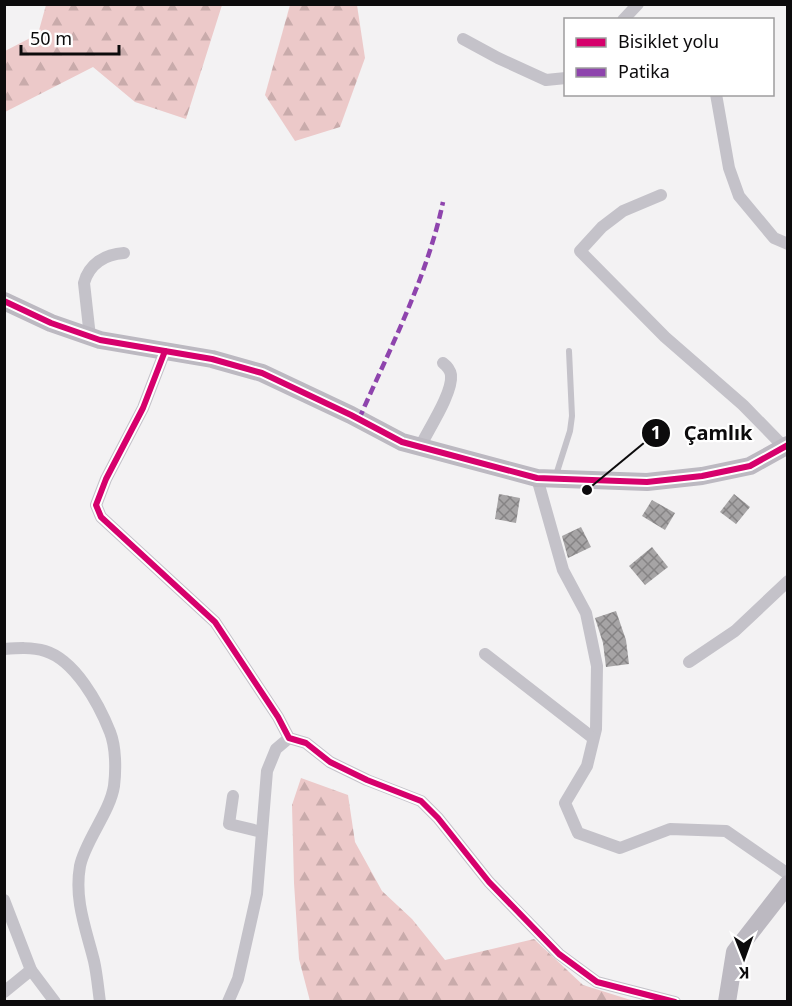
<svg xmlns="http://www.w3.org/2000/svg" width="792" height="1006" viewBox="0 0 792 1006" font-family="'Noto Sans',sans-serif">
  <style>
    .forest { fill: url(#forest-firs) }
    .building { fill: url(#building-cross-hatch) }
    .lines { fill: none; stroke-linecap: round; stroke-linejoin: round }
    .lane { stroke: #c4c2c9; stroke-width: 6 }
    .street { stroke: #c4c2c9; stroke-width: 12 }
    .secondary { stroke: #bcb9c1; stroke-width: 18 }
    .quiet { stroke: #8e44ad; stroke-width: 4.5; stroke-dasharray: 9 4.5; stroke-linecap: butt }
    .cycleway-casing { stroke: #fff; stroke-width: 10 }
    .cycleway { stroke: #d6006c; stroke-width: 6 }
    .leader { fill: none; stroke: #0c0b0c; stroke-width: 2 }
    .callout-dot { fill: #0c0b0c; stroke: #fff; stroke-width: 2 }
    .mark-label { font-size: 18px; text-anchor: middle; font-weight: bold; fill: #fff }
    .callout-label { font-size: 20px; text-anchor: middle; font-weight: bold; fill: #0c0b0c; stroke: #fff; stroke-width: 4.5; stroke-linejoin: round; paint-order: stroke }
  </style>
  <defs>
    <pattern id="forest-firs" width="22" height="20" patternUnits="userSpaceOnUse" patternTransform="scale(1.5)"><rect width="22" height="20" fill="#ecc9c9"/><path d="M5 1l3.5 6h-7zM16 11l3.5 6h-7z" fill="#c9abab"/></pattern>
    <pattern id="building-cross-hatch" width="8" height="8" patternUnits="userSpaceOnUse" patternTransform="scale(1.5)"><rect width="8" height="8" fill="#a6a4a5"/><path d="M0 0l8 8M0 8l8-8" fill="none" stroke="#868485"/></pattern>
  </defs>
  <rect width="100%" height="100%" fill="#f3f2f3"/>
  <g class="forest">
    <polygon points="46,5 222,5 186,119 135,102 93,67 5,112 5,51 38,34"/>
    <polygon points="290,5 357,5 365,58 340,127 295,141 265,95"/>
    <polygon points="301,778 348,795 355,842 382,891 412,919 445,960 534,939 583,985 634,1001 310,1001 299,959 294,883 292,805"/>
  </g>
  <g class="building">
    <polygon points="499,494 520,498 516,523 495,519"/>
    <polygon points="734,494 750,507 736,524 720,512"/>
    <polygon points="652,500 675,513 665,530 642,516"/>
    <polygon points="581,527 591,547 568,558 562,536"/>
    <polygon points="652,547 668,567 645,585 629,566"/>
    <polygon points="616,611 626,640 629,664 606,667 603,643 595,618"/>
  </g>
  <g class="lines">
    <polyline class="lane" points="556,475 570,431 572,416 569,351"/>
    <g class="street">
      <polyline points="623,20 638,4"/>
      <polyline points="463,39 498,58 546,80 566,78"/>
      <polyline points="716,94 729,168 739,196 774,238 788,244"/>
      <polyline points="661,195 623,211 602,227 580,251 665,337 743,405 784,447"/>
      <path d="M90 337 84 283C89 264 105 254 124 253"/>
      <polyline points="165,351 143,408 106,479 96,505 101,517 215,622 278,717 289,738 306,743 330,762 367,780 421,801 438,818 489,882 559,954 597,982 675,1002"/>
      <path d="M420 447C428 430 453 393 451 375 450 369 447 366 443 363"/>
      <polyline points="537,478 563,570 586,613 597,666 596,729 587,766 565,803 578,833 620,848 670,829 726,831 788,874"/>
      <path d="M4 649C18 648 32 647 45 651 75 660 99 704 110 732 116 747 116 770 114 786 110 812 85 841 80 866 74 900 86 929 94 961 97 974 98 988 100 1002"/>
      <polyline points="485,654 593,738"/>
      <polyline points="689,662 735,631 788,581"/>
      <polyline points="233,796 229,824 262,832"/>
      <polyline points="4,900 31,970 55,1002"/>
      <polyline points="4,992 31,970"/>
      <polyline points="228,1002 238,979 257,894 267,771 276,749 289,738"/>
    </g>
    <g class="secondary">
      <polyline points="4,301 51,323 100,340 212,359 262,373 351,415 402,442 537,478 647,482 702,476 750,466 788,445"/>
      <polyline points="727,1002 735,952 788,884"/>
    </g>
    <path class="quiet" d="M359 419C390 348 427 278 443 202"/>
    <g class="cycleway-casing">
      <g id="cycleway">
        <polyline points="4,301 51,323 100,340 212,359 262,373 351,415 402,442 537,478 647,482 702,476 750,466 788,445"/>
        <polyline points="165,351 143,408 106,479 96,505 101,517 215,622 278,717 289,738 306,743 330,762 367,780 421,801 438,818 489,882 559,954 597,982 675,1002"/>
      </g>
    </g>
    <use href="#cycleway" class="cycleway"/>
  </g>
  <path class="leader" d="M587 490L656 433"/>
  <g class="callout-dot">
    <circle cx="587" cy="490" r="6"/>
    <circle cx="656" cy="433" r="15"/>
  </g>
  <g class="mark-label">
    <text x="656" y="439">1</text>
  </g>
  <g class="callout-label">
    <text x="718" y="440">Çamlık</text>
  </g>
  <rect width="792" height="1006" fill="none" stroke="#0c0b0c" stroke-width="12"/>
  <rect x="564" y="18" width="210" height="78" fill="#ffffff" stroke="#9e9d9e" stroke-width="1.5"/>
  <rect x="576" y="38" width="30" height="9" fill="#d6006c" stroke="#9e9d9e" stroke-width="1.5"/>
  <text x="618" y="48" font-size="18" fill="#0c0b0c">Bisiklet yolu</text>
  <rect x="576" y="68" width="30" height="9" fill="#8e44ad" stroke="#9e9d9e" stroke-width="1.5"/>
  <text x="618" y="78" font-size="18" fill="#0c0b0c">Patika</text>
  <g transform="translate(744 958) rotate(179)" stroke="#ffffff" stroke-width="4.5" paint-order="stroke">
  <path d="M0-4.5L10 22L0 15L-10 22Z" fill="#0c0b0c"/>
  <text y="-9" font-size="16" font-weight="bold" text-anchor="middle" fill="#0c0b0c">K</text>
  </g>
  <path d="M21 45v9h98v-9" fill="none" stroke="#0c0b0c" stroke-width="3"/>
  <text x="30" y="45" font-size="18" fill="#0c0b0c" stroke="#ffffff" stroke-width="4.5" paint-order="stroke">50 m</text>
</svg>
